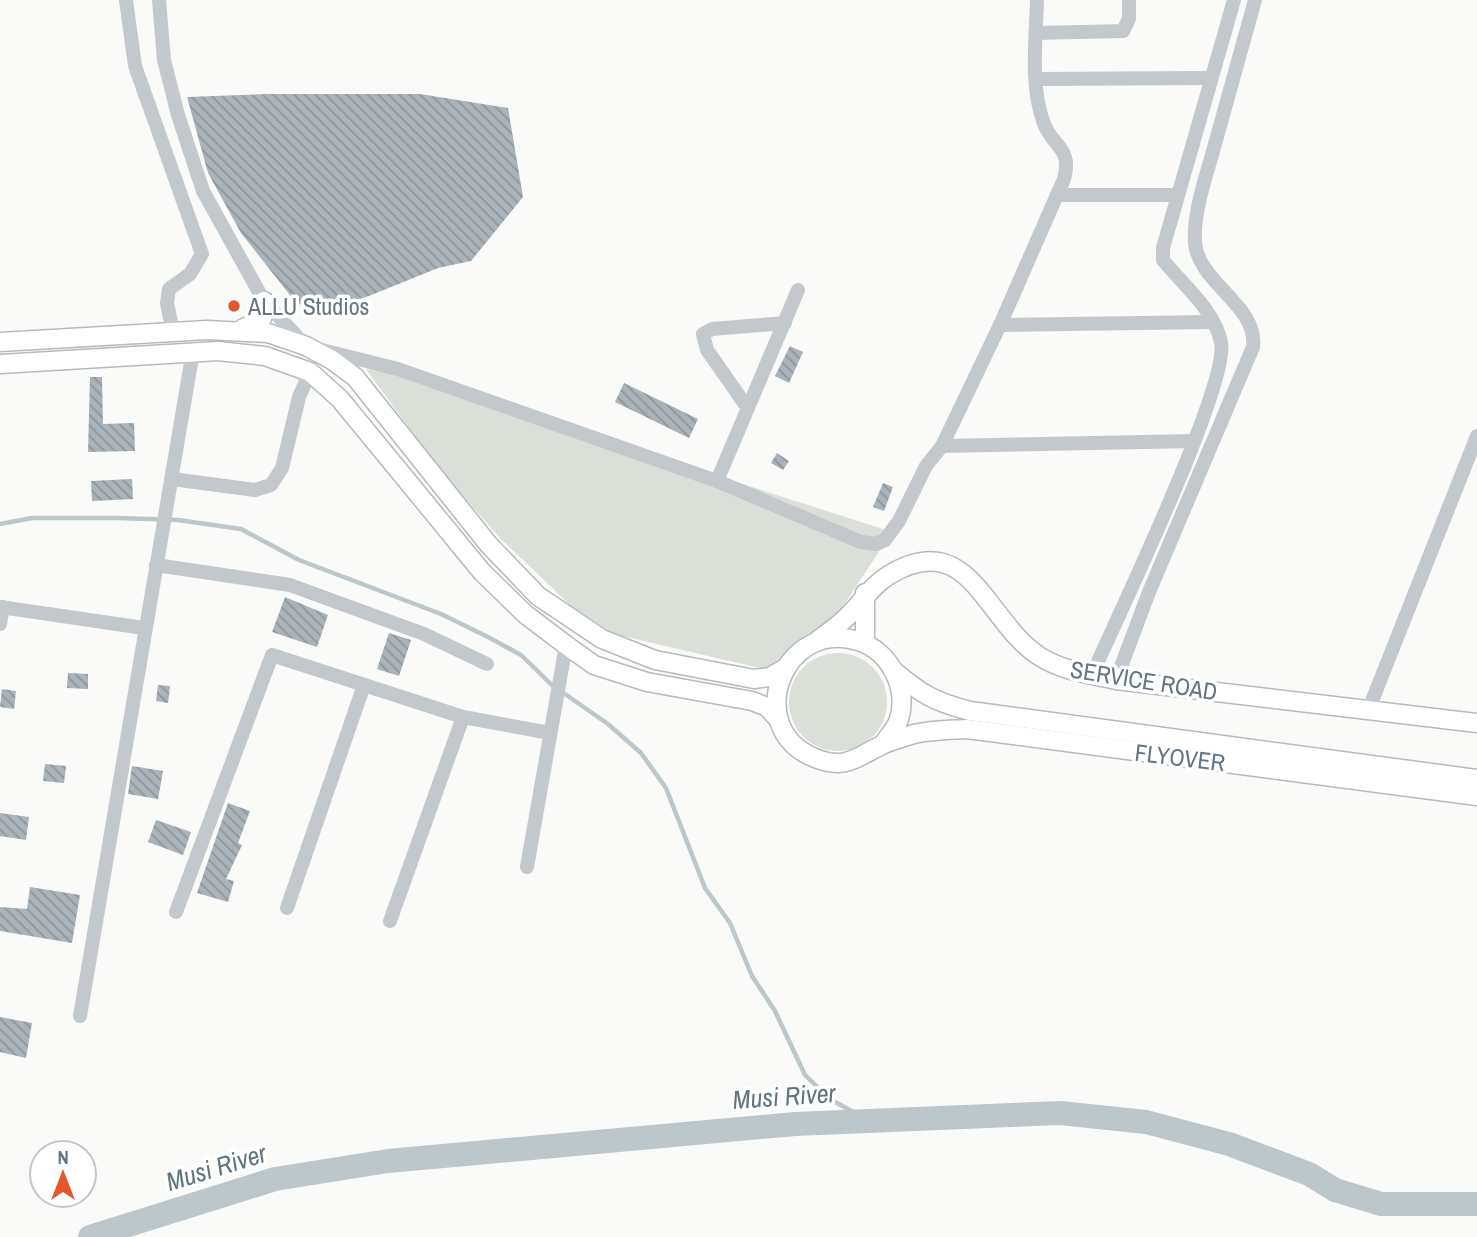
<svg xmlns="http://www.w3.org/2000/svg" width="1477" height="1237" viewBox="0 0 1477 1237" font-family="'Archivo Narrow',sans-serif">
  <style>
    .park { fill: #dadfd7 }
    .lines { fill: none; stroke-linecap: round; stroke-linejoin: round }
    .stream { stroke: #bbc7cb; stroke-width: 4.5 }
    .river { stroke: #bbc7cb; stroke-width: 24 }
    .building { fill: url(#building-back-hatch) }
    .major-casing { stroke: #b5babe; stroke-width: 21 }
    .minor { stroke: #c3c8cc; stroke-width: 14 }
    .major { stroke: #fff; stroke-width: 18 }
    .poi-dot { fill: #e4572e; stroke: #fff; stroke-width: 2.5 }
    .labels { text-anchor: middle; dominant-baseline: central; stroke-width: 7; stroke-linejoin: round; paint-order: stroke }
    .poi-label { font-size: 24px; fill: #657683; stroke: #fff; text-anchor: start }
    .street-label { font-size: 24px; fill: #657683; stroke: #fff }
    .water-label { font-size: 26px; font-style: italic; fill: #60757c; stroke: #fff }
  </style>
  <defs>
    <pattern id="building-back-hatch" width="6" height="6" patternUnits="userSpaceOnUse" patternTransform="scale(1.75)"><rect width="6" height="6" fill="#aab3b9"/><path d="M-1 5l2 2M0 0l6 6M5-1l2 2" fill="none" stroke="#8e969c"/></pattern>
  </defs>
  <rect width="100%" height="100%" fill="#fafaf8"/>
  <g class="park">
    <polygon points="366,369 398,373 892,532 832,623 768,670 614,634 570,605 501,539 439,469"/>
    <circle cx="838" cy="702" r="49"/>
  </g>
  <g class="lines">
    <g class="stream">
      <polyline points="0,524 32,518 118,518 178,520 241,529 299,560 441,614 488,637 521,655 555,688"/>
      <polyline points="562,692 608,724 641,753 666,788 705,888 730,923 752,976 775,1011 805,1075 830,1099 869,1121"/>
    </g>
    <polyline class="river" points="90,1237 275,1179 388,1161 795,1124 1060,1113 1146,1122 1229,1144 1309,1174 1335,1190 1381,1204 1477,1204"/>
  </g>
  <g class="building">
    <polygon points="270,94 420,94 508,108 523,197 471,261 438,268 369,296 332,307 297,304 241,233 208,173 187,97"/>
    <polygon points="790,346 803,352 789,383 775,376"/>
    <polygon points="90,377 102,377 103,424 134,423 135,451 88,452"/>
    <polygon points="624,383 698,419 689,438 615,402"/>
    <polygon points="777,453 789,461 783,470 771,463"/>
    <polygon points="132,479 133,499 92,501 91,481"/>
    <polygon points="883,483 893,487 884,511 873,507"/>
    <polygon points="285,597 328,615 317,647 272,632"/>
    <polygon points="389,633 411,640 399,676 377,669"/>
    <polygon points="68,673 88,674 88,689 67,688"/>
    <polygon points="158,685 170,686 168,703 156,701"/>
    <polygon points="2,689 16,691 14,709 0,707"/>
    <polygon points="45,764 66,766 64,783 43,781"/>
    <polygon points="132,766 163,771 158,799 128,794"/>
    <polygon points="228,803 250,811 238,843 242,845 226,879 234,881 228,902 197,893"/>
    <polygon points="0,813 29,817 26,840 0,836"/>
    <polygon points="156,820 191,832 183,855 148,842"/>
    <polygon points="30,887 80,895 72,943 0,931 0,907 27,909"/>
    <polygon points="0,1017 32,1023 26,1058 0,1052"/>
  </g>
  <g class="lines">
    <g class="major-casing">
      <g id="major">
        <polyline points="242,329 261,320 265,311 264,301"/>
        <polyline points="0,342 207,330 268,333 306,346 332,360 355,377 489,545 538,596 602,639 655,660 754,679 770,677 787,667"/>
        <polyline points="0,364 218,351 265,356 310,372 340,399 482,572 525,614 566,645 594,665 647,682 752,701 767,707 778,719"/>
        <path d="M818 640C828 633 839 625 848 616 862 602 871 586 889 575 970 526 985 621 1039 656 1062 671 1090 674 1116 680L1477 723"/>
        <polyline points="865,643 865,593"/>
        <path d="M894 671C921 694 935 702 970 711L1477 779"/>
        <path d="M883 744C888 737 895 729 898 722 910 689 890 651 858 641 782 618 742 729 815 758 846 771 858 756 884 744 893 740 905 737 914 734 931 730 950 730 967 729L1477 796"/>
      </g>
    </g>
    <g class="minor">
      <polyline points="126,0 135,66 202,254 190,274 169,289 167,303 173,332"/>
      <path d="M159 0 164 60 178 115 203 191 264 301 306 346 398 369 717 481 861 542 876 544 885 540 899 521 926 466 942 446 1000 325 1064 179C1073 146 1051 147 1043 121 1030 84 1036 38 1037 0"/>
      <polyline points="1036,33 1123,31 1129,19 1129,0"/>
      <polyline points="1037,79 1210,78"/>
      <polyline points="1057,195 1178,195"/>
      <polyline points="1000,325 1211,322"/>
      <polyline points="747,407 707,350 703,334 712,329 785,323"/>
      <polyline points="942,446 1194,441"/>
      <polyline points="172,479 255,490 271,485 282,468 299,397 310,372"/>
      <polyline points="717,481 798,290"/>
      <polyline points="156,565 290,585 424,634 487,664"/>
      <polyline points="0,607 144,628"/>
      <polyline points="0,624 3,607"/>
      <path d="M1092 675C1115 622 1230 384 1221 342 1214 309 1183 285 1163 260V248L1234 0"/>
      <path d="M1116 680 1149 592 1253 347C1258 305 1199 284 1195 243 1193 211 1207 174 1215 144 1228 96 1242 48 1255 0"/>
      <polyline points="1368,711 1477,436"/>
      <polyline points="527,867 566,645"/>
      <polyline points="287,908 364,685"/>
      <polyline points="176,912 272,655 463,717 550,733"/>
      <polyline points="390,921 463,717"/>
      <polyline points="80,1016 193,351"/>
    </g>
    <use href="#major" class="major"/>
  </g>
  <circle class="poi-dot" cx="234" cy="306" r="7"/>
  <g class="labels">
    <g class="poi-label">
      <text x="248" y="306">ALLU Studios</text>
    </g>
    <g class="street-label">
      <text transform="translate(1144 680) rotate(9)">SERVICE ROAD</text>
      <text transform="translate(1180 757) rotate(7)">FLYOVER</text>
    </g>
    <g class="water-label">
      <text transform="translate(784 1096) rotate(-4)">Musi River</text>
      <text transform="translate(216 1167) rotate(-17)">Musi River</text>
    </g>
  </g>
  <g transform="translate(63 1174)"><circle r="33" fill="#ffffff" stroke="#c1c8cd" stroke-width="2"/>
  <path d="M0-5L12 26L0 18L-12 26Z" fill="#e4572e"/>
  <text y="-10" font-size="19" font-weight="bold" text-anchor="middle" fill="#657683">N</text>
  </g>
</svg>
